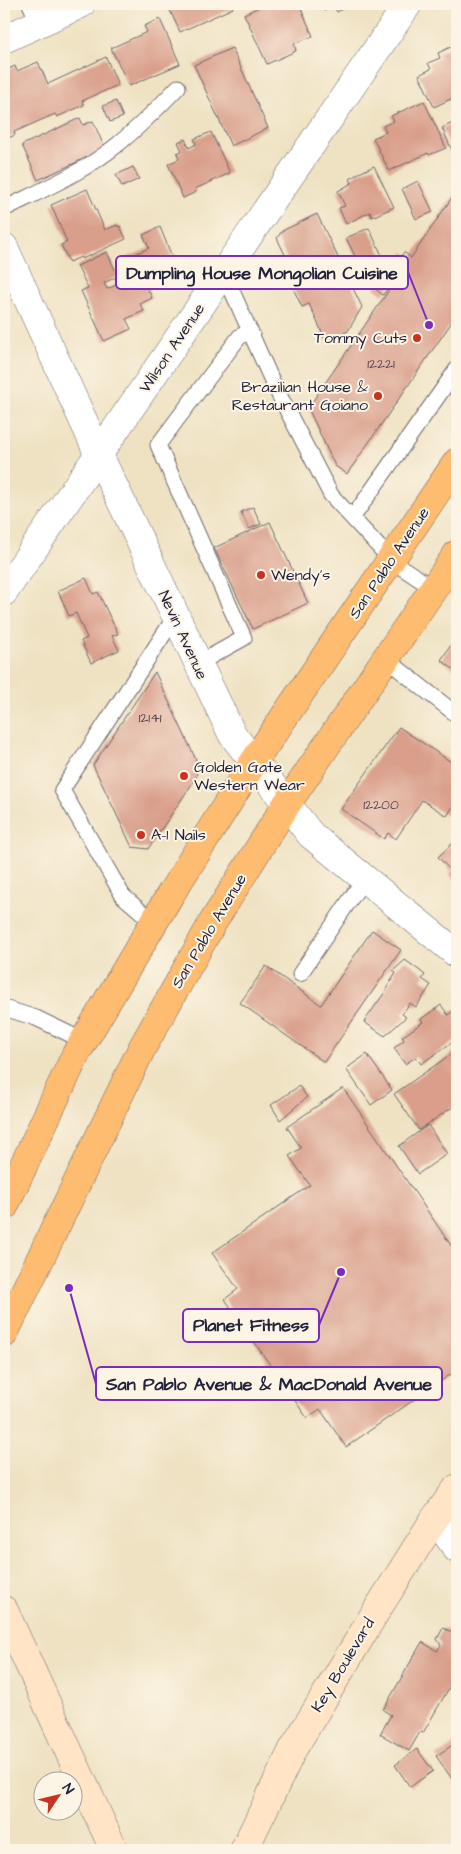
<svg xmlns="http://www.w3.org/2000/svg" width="461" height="1854" viewBox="0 0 461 1854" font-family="'Architects Daughter',sans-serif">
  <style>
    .building { fill: #d99f8b }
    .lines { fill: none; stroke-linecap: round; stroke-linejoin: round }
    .lane-casing { stroke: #6a656b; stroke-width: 17 }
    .street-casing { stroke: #6a656b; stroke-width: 29 }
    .secondary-casing { stroke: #6a656b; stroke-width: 29 }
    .primary-casing { stroke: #6a656b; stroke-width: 29 }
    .lane { stroke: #fff; stroke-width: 15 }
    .street { stroke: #fff; stroke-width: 28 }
    .secondary { stroke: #ffe4c6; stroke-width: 28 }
    .primary { stroke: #febc70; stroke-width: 28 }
    .poi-dot { fill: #c8321e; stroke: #fcf5e5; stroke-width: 2 }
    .labels { text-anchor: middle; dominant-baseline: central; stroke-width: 4; stroke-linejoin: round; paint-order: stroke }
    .number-label { font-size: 14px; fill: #50414f }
    .poi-label { font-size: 16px; fill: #22223b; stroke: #fcf5e5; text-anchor: start }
    .street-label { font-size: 16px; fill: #22223b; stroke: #fcf5e5 }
    .leader { fill: none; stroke: #7b2cbf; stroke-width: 2 }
    .callout-dot { fill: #7b2cbf; stroke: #fcf5e5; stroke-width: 2 }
    .callout { fill: #fcf5e5; stroke: #7b2cbf; stroke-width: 2 }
    .callout-label { font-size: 18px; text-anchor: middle; font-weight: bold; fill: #22223b }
  </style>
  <rect width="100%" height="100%" fill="#fcf5e5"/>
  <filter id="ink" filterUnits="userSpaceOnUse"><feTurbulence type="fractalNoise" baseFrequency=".02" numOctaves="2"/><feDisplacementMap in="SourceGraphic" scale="10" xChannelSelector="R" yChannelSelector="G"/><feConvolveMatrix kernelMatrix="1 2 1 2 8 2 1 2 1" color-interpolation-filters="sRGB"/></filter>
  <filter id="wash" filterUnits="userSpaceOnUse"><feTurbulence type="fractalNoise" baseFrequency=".0096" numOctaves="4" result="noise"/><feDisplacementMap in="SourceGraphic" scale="20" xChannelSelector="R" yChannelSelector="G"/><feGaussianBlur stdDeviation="1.12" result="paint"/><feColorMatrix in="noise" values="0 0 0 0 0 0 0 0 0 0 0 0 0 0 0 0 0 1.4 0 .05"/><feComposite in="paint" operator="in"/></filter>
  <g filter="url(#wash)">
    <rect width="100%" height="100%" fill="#efe2c3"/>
    <g id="blocks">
      <g class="building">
        <polygon points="167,4 231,4 233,8 180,32"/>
        <polygon points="266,4 299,4 313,36 294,44 296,51 267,64 244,14"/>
        <polygon points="321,4 344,4 346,7 337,12 334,6 324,11"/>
        <polygon points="160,19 180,64 129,86 111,48 147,32 144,26"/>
        <polygon points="457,44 457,96 434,107 419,75 431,69 428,63 440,58 438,53"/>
        <polygon points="232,48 268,128 231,146 194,65"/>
        <polygon points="106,57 118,85 82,101 84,105 57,117 55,114 14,132 15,135 4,140 4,71 15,66 17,71 38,62 48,84"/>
        <polygon points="116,101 123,117 110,122 103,106"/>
        <polygon points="424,101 446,148 429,155 428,153 389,171 373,138 386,132 383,126 394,121 391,116"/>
        <polygon points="80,118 83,125 93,121 105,149 38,180 22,145"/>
        <polygon points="457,121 457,161 442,128"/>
        <polygon points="211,132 230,173 195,189 196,192 183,198 168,164 179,159 177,153 182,151 178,142 185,139 189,148 196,144 194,139"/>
        <polygon points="374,166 394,207 372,217 370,212 346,224 339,208 345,206 338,191 352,183 350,179 357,174"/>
        <polygon points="133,167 139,179 122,187 116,175"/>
        <polygon points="418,181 433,212 416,219 402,189"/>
        <polygon points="87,189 105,230 117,225 118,227 120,226 126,239 82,259 81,257 69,262 61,245 67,242 51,205"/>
        <polygon points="457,190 457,319 454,319 347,474 335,466 308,408 407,264 396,278 389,272 404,252 411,258"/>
        <polygon points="317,214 362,307 348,331 326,341 309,304 302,307 291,284 298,282 277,238 282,231"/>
        <polygon points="160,227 175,264 159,272 164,281 148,289 152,298 140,304 144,311 126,319 131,329 104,341 81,291 88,288 77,266 107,252 118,276 104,283 107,289 138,275 135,268 131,270 126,258 149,248 143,235"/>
        <polygon points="369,228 386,264 364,274 346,238"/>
        <polygon points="383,276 392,283 383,295 374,288"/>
        <polygon points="253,507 261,524 249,529 241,512"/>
        <polygon points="270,522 308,603 253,629 214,548"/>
        <polygon points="86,578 93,594 98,592 118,634 112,636 119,650 91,663 81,641 87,638 76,613 69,616 58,591"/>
        <polygon points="457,636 457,672 441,660"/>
        <polygon points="155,672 198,764 196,778 148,849 132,847 93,765"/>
        <polygon points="399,727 457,766 457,800 447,816 422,800 396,839 388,833 384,839 341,809"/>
        <polygon points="457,839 457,883 449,874 452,872 438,857"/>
        <polygon points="372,930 401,950 324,1062 240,1003 266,966 321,1005"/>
        <polygon points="405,960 419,970 425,975 422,979 431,985 416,1007 410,1003 402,1014 406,1017 385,1036 364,1022 387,989 386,989 396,973 393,971"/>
        <polygon points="441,1005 448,1015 455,1009 457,1012 457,1039 421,1064 416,1057 405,1064 394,1048 404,1040 402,1037 423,1022 421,1019"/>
        <polygon points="457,1050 457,1104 419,1130 394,1094"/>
        <polygon points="367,1054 392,1090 371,1105 346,1069"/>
        <polygon points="299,1086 307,1097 280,1120 271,1105"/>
        <polygon points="343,1088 457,1254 457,1370 346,1447 320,1409 307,1418 248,1333 225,1299 238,1289 212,1253 310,1185 289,1156 301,1148 287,1127"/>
        <polygon points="428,1125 447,1154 418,1174 399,1146"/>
        <polygon points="443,1628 457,1634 457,1674 423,1733 420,1732 409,1751 380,1734 391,1715 383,1710 422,1642 437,1651 441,1645 437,1639"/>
        <polygon points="457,1742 457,1786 436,1756"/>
        <polygon points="417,1749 433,1771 410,1787 395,1765"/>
      </g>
    </g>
  </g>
  <g filter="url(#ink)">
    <use href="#blocks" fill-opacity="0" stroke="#6a656b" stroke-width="1"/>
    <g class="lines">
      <g class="lane-casing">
        <g id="lane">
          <polyline points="30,4 39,23"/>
          <path d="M4 209C42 190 84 172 117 145 139 127 159 107 178 87"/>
          <polyline points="224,273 273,383 331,495 392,561 434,589"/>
          <polyline points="353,517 457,369"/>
          <polyline points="386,659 457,715"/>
          <polyline points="197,664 244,638 158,445 240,336 251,332"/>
          <polyline points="153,922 123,896 62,790 175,617"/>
          <polyline points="300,974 364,879"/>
          <polyline points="4,1008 36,1018 84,1041"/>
        </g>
      </g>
      <g class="street-casing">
        <g id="street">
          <polyline points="4,39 81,4"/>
          <polyline points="4,247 99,455 232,734 311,835 457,954"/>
          <polyline points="4,592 408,4"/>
          <polyline points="435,1518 457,1549"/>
        </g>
      </g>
      <g class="secondary-casing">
        <g id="secondary">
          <polyline points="4,1610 114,1850"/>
          <polyline points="244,1850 293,1749 375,1613 435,1518 457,1488"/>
        </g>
      </g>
      <g class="primary-casing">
        <g id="primary">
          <polyline points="4,1207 76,1054 170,895 253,763 457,462"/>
          <polyline points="4,1334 142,1048 213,922 286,805 457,554"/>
        </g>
      </g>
      <use href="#lane" class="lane"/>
      <use href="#street" class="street"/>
      <use href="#secondary" class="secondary"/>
      <use href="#primary" class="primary"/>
    </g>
  </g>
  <g class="poi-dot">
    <circle cx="417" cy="338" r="5"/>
    <circle cx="378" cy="396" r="5"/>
    <circle cx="261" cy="575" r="5"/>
    <circle cx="184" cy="776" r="5"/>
    <circle cx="141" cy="835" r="5"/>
  </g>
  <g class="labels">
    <g class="number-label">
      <text x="381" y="364">12221</text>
      <text x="150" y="718">12141</text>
      <text x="381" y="805">12200</text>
    </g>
    <g class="poi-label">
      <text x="407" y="338" text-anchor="end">Tommy Cuts</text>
      <text x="368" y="387" text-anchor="end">Brazilian House &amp;<tspan x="368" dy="18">Restaurant Goiano</tspan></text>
      <text x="271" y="575">Wendy's</text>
      <text x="194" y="767">Golden Gate<tspan x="194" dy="18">Western Wear</tspan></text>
      <text x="151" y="835">A-1 Nails</text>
    </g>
    <g class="street-label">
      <text transform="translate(172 348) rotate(-56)">Wilson Avenue</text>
      <text transform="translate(389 563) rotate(-56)">San Pablo Avenue</text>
      <text transform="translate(183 635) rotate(65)">Nevin Avenue</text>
      <text transform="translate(209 931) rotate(-59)">San Pablo Avenue</text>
      <text transform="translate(343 1665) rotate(-59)">Key Boulevard</text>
    </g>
  </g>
  <path class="leader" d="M429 325L408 272M341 1272L319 1325M69 1288L96 1384"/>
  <g class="callout-dot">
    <circle cx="429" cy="325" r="5"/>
    <circle cx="341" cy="1272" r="5"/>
    <circle cx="69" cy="1288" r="5"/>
  </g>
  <g class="callout">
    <rect x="116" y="256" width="292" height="33" rx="5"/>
    <rect x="183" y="1309" width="136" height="33" rx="5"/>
    <rect x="96" y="1367" width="346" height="33" rx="5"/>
  </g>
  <g class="callout-label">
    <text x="262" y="279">Dumpling House Mongolian Cuisine</text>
    <text x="251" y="1331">Planet Fitness</text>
    <text x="269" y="1390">San Pablo Avenue &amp; MacDonald Avenue</text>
  </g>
  <rect width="461" height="1854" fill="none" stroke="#fcf5e5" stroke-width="20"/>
  <g transform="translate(58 1796) rotate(55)"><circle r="24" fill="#fcf5e5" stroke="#a5a1a1"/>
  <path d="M0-4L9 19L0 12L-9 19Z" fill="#c8321e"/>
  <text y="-8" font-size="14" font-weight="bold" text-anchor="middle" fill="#22223b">N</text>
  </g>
</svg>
